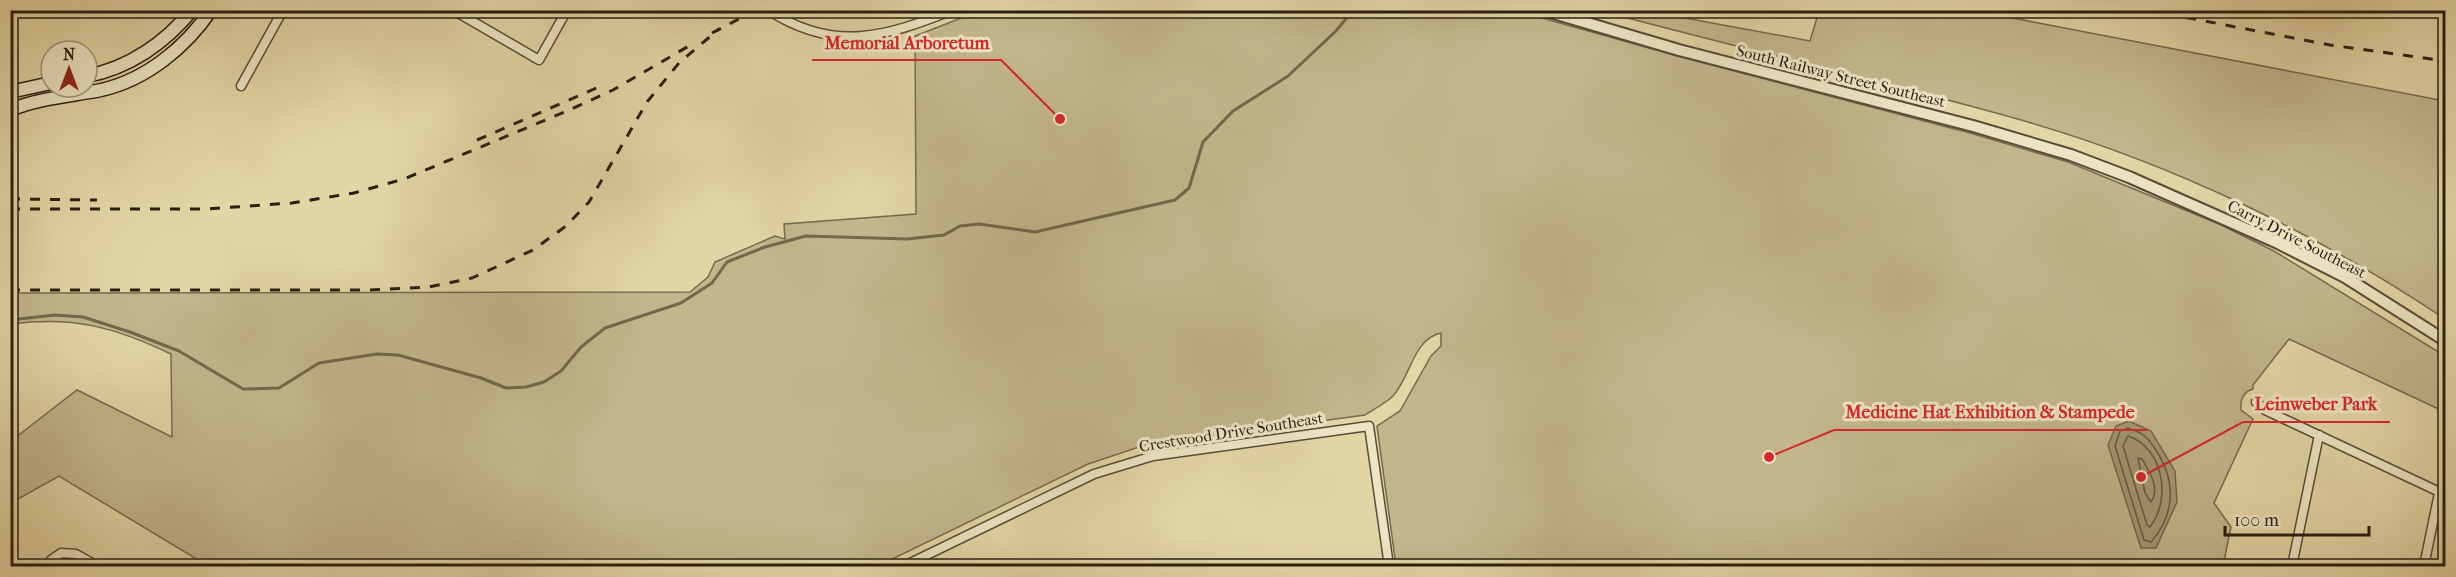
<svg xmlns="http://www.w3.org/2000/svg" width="2456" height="577" viewBox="0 0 2456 577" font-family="'IM FELL French Canon',serif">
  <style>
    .green { fill: #c3b68c; stroke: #766a50; stroke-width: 1.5 }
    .water { fill: #a49773; stroke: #73674d; stroke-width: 1.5 }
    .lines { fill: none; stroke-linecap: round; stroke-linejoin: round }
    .shore { stroke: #665a44; stroke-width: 1.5 }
    .stream { stroke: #73674d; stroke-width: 3 }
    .minor-casing { stroke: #584c38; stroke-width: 11 }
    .tertiary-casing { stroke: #584c38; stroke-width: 14 }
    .secondary-casing { stroke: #291e14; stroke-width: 15 }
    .minor { stroke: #ede4c4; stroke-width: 8 }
    .tertiary { stroke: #ede4c4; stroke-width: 10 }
    .secondary { stroke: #ede4c4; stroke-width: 12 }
    .rail { stroke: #291e14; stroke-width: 3; stroke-dasharray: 10 10; stroke-linecap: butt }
    .labels { text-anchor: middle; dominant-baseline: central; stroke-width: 6; stroke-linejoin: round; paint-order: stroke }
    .street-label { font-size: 16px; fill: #291e14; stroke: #ede4c4 }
    .leader { fill: none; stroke: #d62828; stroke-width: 2 }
    .callout-dot { fill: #d62828; stroke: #ede4c4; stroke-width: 2 }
    .callout-label { font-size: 18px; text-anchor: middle; font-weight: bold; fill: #d62828; stroke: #ede4c4; stroke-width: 6; stroke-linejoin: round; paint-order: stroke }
  </style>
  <rect width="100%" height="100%" fill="#e3d5a4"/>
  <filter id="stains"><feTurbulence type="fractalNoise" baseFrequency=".00333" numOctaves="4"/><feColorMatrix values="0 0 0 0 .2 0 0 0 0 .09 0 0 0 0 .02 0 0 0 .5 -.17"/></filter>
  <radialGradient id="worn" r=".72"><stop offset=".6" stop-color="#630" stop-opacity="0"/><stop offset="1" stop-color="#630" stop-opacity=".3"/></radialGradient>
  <g class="green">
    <path d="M979 11H1517L1681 57 1970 133 2068 162 2219 224 2274 251 2445 356V412L2289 339 2253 385V389C2243 392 2240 399 2241 410L2253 419 2214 503 2231 527 2223 566H1396L1377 426 1400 411 1431 356 1441 346V333C1413 339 1411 376 1393 396 1386 403 1374 409 1365 415L1145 445 1088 464 878 566H208L59 476 11 503V441L77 390 172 437 171 354C114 327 74 316 11 324V293L690 292 708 277 715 262 775 236 785 239 784 224 916 214 915 36Z"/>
    <path d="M1601 11H1647L1810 41 1819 11H1976L2445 101V319C2320 235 2173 164 2028 122 1887 82 1743 49 1601 11Z"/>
  </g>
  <polygon class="water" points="2129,421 2151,431 2175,471 2177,502 2156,548 2141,548 2108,445 2116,426"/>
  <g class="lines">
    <g class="shore">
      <path d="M2128 428C2145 433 2150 440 2159 455 2176 484 2174 516 2151 542L2144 540 2115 446 2120 431Z"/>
      <path d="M2128 436C2163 447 2172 499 2150 527L2147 525 2123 446Z"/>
      <path d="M2138 458 2142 459C2149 471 2161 489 2151 502L2145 493Z"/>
    </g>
    <polyline class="stream" points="10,320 55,315 83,317 130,332 179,351 243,389 279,388 319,363 377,354 398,355 481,378 506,388 526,387 544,382 561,371 581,347 605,328 681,303 712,283 727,262 765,247 806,236 907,239 944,235 960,226 979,224 1035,232 1175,200 1189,188 1203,142 1233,111 1288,76 1336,31 1353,10"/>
    <g class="minor-casing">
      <g id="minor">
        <polyline points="453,10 539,60 567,10"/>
        <path d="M768 10C834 53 885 37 953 10"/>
        <polyline points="241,86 283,10"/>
        <polyline points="2256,402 2265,410 2446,495"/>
        <polyline points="50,566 51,560 61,553 76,554 97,566"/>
        <polyline points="904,566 1094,474 1153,456 1369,426 1389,566"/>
        <polyline points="1234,566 1250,566"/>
        <polyline points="2292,566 2319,435"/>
        <polyline points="2424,566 2439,493"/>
      </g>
    </g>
    <g class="tertiary-casing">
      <polyline id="tertiary" points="1543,10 1679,50 1973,126 2071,155 2129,177 2278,243 2345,277 2446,341"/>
    </g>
    <g class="secondary-casing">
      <g id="secondary">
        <path d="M87 76C129 68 165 43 192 10"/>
        <polyline points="10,92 51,83"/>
        <path d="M10 110C40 98 70 96 101 90 146 80 186 47 211 10"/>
      </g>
    </g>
    <use href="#minor" class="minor"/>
    <use href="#tertiary" class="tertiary"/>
    <use href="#secondary" class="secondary"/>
    <g class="rail">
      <polyline points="2147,10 2330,45 2446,61"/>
      <polyline points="712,33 756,10"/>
      <polyline points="477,140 601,86"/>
      <polyline points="10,199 97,200"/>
      <polyline points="10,209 206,209 292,203 354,193 404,179 567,111 613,90 694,43"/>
      <polyline points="10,290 369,290 429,287 472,278 533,250 566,226 589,202 647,102 679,63 719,29"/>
    </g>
  </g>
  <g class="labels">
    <g class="street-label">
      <text transform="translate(1841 76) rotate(14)">South Railway Street Southeast</text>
      <text transform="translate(2297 239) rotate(27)">Carry Drive Southeast</text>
      <text transform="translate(1231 432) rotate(-9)">Crestwood Drive Southeast</text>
    </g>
  </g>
  <path class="leader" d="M1060 119L1001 60H812M2141 477L2243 422H2390M1769 457L1834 430H2147"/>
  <g class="callout-dot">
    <circle cx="1060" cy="119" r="6"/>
    <circle cx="2141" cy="477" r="6"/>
    <circle cx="1769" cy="457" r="6"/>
  </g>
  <g class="callout-label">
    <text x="907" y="49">Memorial Arboretum</text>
    <text x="2316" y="410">Leinweber Park</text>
    <text x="1990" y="418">Medicine Hat Exhibition &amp; Stampede</text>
  </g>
  <rect width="2456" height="577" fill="none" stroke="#e3d5a4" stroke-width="36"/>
  <rect x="12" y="12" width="2432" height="553" fill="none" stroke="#291e14" stroke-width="3"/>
  <rect x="18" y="18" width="2420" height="541" fill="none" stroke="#291e14" stroke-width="1.5"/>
  <g transform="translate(69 69)"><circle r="28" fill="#ede4c4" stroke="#9f957e" stroke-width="1.5"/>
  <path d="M0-4.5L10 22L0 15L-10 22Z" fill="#8f2418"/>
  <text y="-9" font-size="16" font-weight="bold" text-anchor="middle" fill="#291e14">N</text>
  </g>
  <path d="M2225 526v9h144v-9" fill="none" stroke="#291e14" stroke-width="3"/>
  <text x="2234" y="526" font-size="18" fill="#291e14" stroke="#ede4c4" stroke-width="4.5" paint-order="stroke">100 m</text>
  <rect width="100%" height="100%" filter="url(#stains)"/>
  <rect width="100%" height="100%" fill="url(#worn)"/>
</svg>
